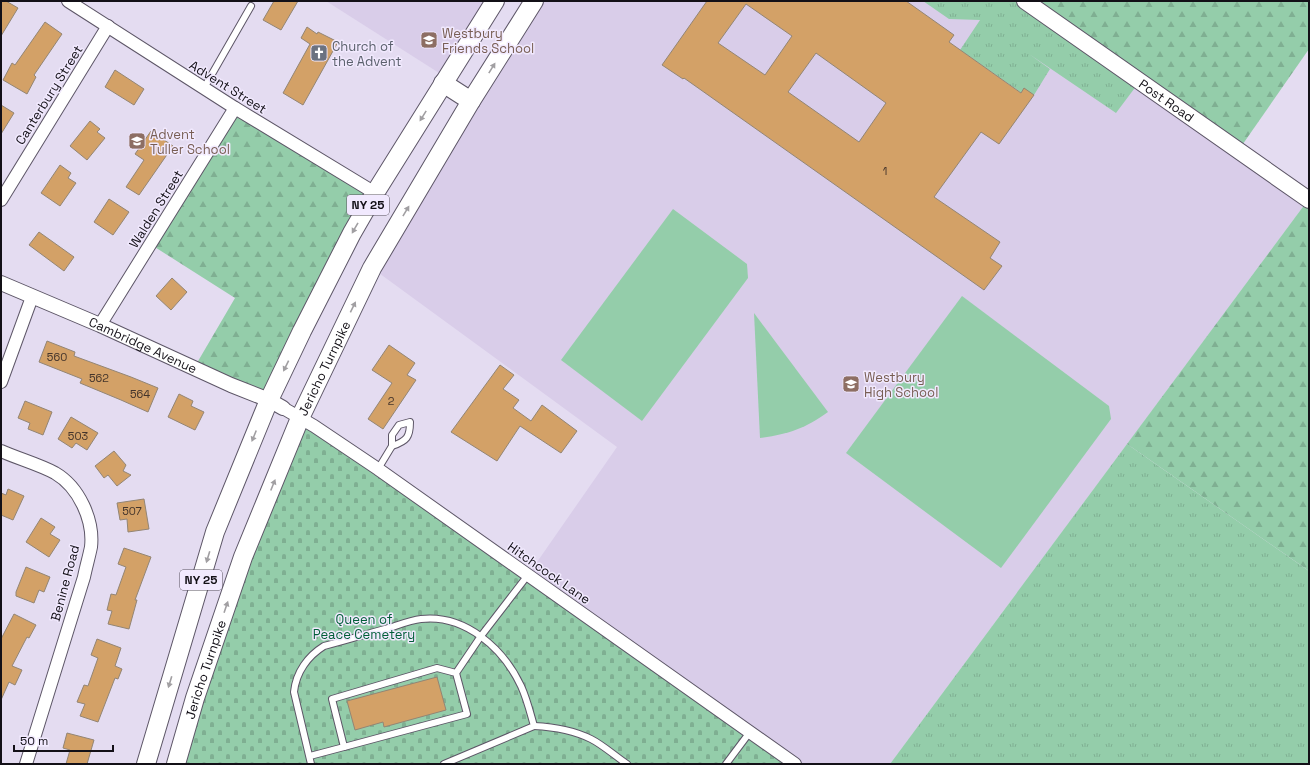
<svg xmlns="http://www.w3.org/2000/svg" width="1310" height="765" viewBox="0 0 1310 765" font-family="'Space Grotesk',sans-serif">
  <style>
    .built { fill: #d9cde9 }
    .grass { fill: url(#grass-tufts) }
    .forest { fill: url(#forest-firs) }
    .cemetery { fill: url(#cemetery-stones) }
    .park { fill: #94cdaa }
    .building { fill: #d3a167; stroke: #938574; fill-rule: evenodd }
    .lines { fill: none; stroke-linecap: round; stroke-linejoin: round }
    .service-casing { stroke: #5d5667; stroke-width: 8 }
    .minor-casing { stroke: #5d5667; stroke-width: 14 }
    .tertiary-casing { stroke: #5d5667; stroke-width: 16 }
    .secondary-casing { stroke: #5d5667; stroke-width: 18 }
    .primary-casing { stroke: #5d5667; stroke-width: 20 }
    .service { stroke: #fff; stroke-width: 6 }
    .minor { stroke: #fff; stroke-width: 12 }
    .tertiary { stroke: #fff; stroke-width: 14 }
    .secondary { stroke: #fff; stroke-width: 16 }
    .primary { stroke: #fff; stroke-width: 18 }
    .oneway { fill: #a19fa2 }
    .labels { text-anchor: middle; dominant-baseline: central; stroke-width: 3; stroke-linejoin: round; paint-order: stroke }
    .number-label { font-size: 11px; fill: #43342b }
    .shield { fill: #f1e9fe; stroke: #56515c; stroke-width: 1 }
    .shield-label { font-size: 12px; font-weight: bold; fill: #131017 }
    .education-label { font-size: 13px; fill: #785e54; stroke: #f1e9fe; text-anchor: start }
    .worship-label { font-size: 13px; fill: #5b616d; stroke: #f1e9fe; text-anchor: start }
    .street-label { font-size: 13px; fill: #131017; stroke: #f1e9fe }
    .park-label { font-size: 13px; fill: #015e38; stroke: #f1e9fe }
  </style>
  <defs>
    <pattern id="grass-tufts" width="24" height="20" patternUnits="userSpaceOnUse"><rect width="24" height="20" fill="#94cdaa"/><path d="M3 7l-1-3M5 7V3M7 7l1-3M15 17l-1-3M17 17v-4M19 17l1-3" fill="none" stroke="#7faf92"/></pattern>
    <pattern id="forest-firs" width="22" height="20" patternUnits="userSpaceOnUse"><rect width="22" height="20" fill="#94cdaa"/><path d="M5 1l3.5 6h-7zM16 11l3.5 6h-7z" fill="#7faf92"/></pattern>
    <pattern id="cemetery-stones" width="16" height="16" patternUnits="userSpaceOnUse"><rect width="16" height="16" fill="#94cdaa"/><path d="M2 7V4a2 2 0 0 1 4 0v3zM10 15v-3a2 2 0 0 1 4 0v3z" fill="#7faf92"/></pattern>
  </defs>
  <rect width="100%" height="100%" fill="#e4dcf1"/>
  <g class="built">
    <polygon points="326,1 495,1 447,78"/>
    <polygon points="534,1 1025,1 1308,200 890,764 795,764 528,575 617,447 372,268"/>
  </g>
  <g class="grass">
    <polygon points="923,1 1025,1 1140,81 1116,113 1029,54 1050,69 1034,95 1020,92 960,50 980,20 949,19"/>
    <polygon points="1127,444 1309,571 1309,764 890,764"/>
  </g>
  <g class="forest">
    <polygon points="1025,1 1309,1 1309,49 1238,151"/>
    <polygon points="235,108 375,193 269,400 194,368 235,298 150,244"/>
    <polygon points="1308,200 1309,200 1309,571 1127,444"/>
  </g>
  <polygon class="cemetery" points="300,418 795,764 176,764"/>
  <g class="park">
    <polygon points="673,209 747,264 748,278 642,421 561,360"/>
    <polygon points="962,296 1109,406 1111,419 1001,568 846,453"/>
    <path d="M754 313 828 412C804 429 789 434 760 438Z"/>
  </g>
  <g class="building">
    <polygon points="1,1 6,1 18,8 1,36"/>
    <polygon points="274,1 298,1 281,30 263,20"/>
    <path d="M707 1H906L954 35 949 42 1021 93 1024 88 1034 95 999 144 981 132 934 197 1000 242 990 258 1002 266 984 290 684 78 683 79 662 65ZM746 4 792 36 765 75 718 43ZM816 53 886 103 859 142 788 92Z"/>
    <polygon points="45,22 62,34 34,75 36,77 27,94 3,80 12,63 15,65"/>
    <polygon points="307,27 317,34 318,32 338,42 303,105 283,93 310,44 301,38"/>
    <polygon points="115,70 144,89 134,105 105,87"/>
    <polygon points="1,105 14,113 1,134"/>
    <polygon points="90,121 100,129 97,132 105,138 87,160 70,146"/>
    <polygon points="151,131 173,146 139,195 126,187 144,160 135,154"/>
    <polygon points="60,165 71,173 68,178 76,183 60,206 41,193"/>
    <polygon points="109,199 129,212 113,235 94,222"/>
    <polygon points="39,232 74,257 64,271 29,245"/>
    <polygon points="172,278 187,292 171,310 156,296"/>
    <polygon points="47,341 75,352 74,356 131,377 158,388 148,412 121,400 80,383 82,379 39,362"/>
    <polygon points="389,345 415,363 407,375 416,380 383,429 368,419 392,383 372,370"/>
    <polygon points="500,365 514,375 503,389 519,400 513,408 531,421 542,405 577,431 561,453 520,426 497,461 451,432"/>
    <polygon points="179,394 193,401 191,406 204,412 195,430 168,417"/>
    <polygon points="25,401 52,412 43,435 28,429 30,423 18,418"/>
    <polygon points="71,417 98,433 87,450 76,443 72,448 58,439"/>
    <polygon points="114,451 126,465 123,471 131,475 117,486 108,475 104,478 95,466"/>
    <polygon points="8,489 24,496 13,520 1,515 1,493 6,495"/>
    <polygon points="144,499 149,529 128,532 127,519 120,520 117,503"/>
    <polygon points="41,518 55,527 50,534 60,540 49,557 26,542"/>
    <polygon points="124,548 151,557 135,600 137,600 129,629 108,624 112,611 107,610 111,594 116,595 126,567 118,564"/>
    <polygon points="26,567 50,577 44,592 39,590 34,603 16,596 16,592"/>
    <polygon points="14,614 36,625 29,638 27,637 12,666 22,670 15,685 9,682 1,700 1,639"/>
    <polygon points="97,639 121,648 115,666 122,669 118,679 115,678 98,722 80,716 85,704 77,702 84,685 88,686 98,658 91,655"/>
    <polygon points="437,677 446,710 384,727 383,722 355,730 347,701"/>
    <polygon points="67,733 94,740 87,764 66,764 70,750 63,748"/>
  </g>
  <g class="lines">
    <g class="service-casing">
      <g id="service">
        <polyline points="204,88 251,6"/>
        <path d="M410 422C410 437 407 441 392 446V435L399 425Z"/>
        <polyline points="378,469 392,446"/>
        <polyline points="456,673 437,668 332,699 344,747 467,714 456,673 481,636 528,575"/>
        <path d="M534 726C553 727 573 730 591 739 603 745 615 756 627 764"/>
        <polyline points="310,756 344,747"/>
        <path d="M311 764 294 692C296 672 308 656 324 646 347 640 370 633 392 627 401 624 412 620 421 619 465 614 503 648 521 686 527 699 530 712 534 726L444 764"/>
        <polyline points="726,764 750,732"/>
      </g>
    </g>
    <g class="minor-casing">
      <g id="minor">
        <polyline points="68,1 235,108 375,193"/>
        <polyline points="1,200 108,26"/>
        <polyline points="100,325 235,108"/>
        <polyline points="1,382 32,297"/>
        <polyline points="283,408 314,426 378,469 795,764"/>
        <path d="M1 451C19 459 38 464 55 473 79 487 94 520 91 547 89 557 86 567 84 577L26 764"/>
      </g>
    </g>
    <g class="tertiary-casing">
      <g id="tertiary">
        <path id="s1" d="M1 283 100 325 231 385 269 400 283 408"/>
      </g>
    </g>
    <g class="secondary-casing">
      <g id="secondary">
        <path id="s2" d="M1025 1 1309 200"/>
      </g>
    </g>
    <g class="primary-casing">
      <g id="primary">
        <polyline points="443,83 471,101"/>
        <polyline points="146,764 215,532 269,400 302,331 352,233 375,193 495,1"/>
        <path id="s3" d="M176 764 195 698 243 557 300 418 372 268 471 101 534 1"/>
      </g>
    </g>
    <use href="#service" class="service"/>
    <use href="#minor" class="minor"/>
    <use href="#tertiary" class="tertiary"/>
    <use href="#secondary" class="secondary"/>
    <use href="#primary" class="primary"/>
  </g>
  <defs><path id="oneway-solid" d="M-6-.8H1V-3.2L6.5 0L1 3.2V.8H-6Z"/></defs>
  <g class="oneway">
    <use href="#oneway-solid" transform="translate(492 68) rotate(-58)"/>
    <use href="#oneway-solid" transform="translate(423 116) rotate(122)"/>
    <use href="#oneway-solid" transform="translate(406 211) rotate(-59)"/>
    <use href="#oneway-solid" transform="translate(355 228) rotate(120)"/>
    <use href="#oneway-solid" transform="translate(353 307) rotate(-64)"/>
    <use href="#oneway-solid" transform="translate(286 366) rotate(116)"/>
    <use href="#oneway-solid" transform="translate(254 436) rotate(112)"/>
    <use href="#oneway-solid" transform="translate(273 485) rotate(-68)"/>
    <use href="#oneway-solid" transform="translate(208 557) rotate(107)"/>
    <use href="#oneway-solid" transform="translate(226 607) rotate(-71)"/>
    <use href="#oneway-solid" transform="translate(170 682) rotate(107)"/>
  </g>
  <defs>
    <g id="school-square" transform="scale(0.9)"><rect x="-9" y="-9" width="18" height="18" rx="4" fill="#8d6e63" stroke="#f1e9fe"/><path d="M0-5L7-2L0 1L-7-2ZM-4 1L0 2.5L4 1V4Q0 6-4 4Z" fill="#fff"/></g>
    <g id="church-square" transform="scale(0.9)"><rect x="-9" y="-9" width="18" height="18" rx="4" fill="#6b7280" stroke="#f1e9fe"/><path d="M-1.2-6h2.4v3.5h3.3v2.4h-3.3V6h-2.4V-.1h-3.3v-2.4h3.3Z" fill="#fff"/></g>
  </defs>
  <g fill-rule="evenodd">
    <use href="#school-square" x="429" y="40"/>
    <use href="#church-square" x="319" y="53"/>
    <use href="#school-square" x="137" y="141"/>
    <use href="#school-square" x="851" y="384"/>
  </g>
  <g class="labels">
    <g class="number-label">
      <text x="885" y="171">1</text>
      <text x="57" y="357">560</text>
      <text x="99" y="378">562</text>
      <text x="140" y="394">564</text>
      <text x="391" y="401">2</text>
      <text x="78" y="436">503</text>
      <text x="132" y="511">507</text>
    </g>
    <g class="shield">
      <rect x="347" y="195" width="42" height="20" rx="3"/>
      <rect x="180" y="570" width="42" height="20" rx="3"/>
    </g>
    <g class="shield-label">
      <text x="368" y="205">NY 25</text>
      <text x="201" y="580">NY 25</text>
    </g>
    <g class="education-label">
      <text x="442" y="33">Westbury<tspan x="442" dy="15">Friends School</tspan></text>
      <text x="150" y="134">Advent<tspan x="150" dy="15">Tuller School</tspan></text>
      <text x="864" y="377">Westbury<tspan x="864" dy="15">High School</tspan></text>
    </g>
    <g class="worship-label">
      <text x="332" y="46">Church of<tspan x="332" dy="15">the Advent</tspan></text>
    </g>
    <g class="street-label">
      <text transform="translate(228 87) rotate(32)">Advent Street</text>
      <text transform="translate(49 95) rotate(-58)">Canterbury Street</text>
      <text stroke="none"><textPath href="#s2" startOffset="173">Post Road</textPath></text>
      <text transform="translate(156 209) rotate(-58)">Walden Street</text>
      <text stroke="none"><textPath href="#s1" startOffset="155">Cambridge Avenue</textPath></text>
      <text stroke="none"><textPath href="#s3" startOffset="423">Jericho Turnpike</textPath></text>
      <text transform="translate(549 573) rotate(35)">Hitchcock Lane</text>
      <text transform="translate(65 583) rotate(-75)">Benine Road</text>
      <text stroke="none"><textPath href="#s3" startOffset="99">Jericho Turnpike</textPath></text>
    </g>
    <g class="park-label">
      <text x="364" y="619">Queen of<tspan x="364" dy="15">Peace Cemetery</tspan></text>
    </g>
  </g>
  <rect width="1310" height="765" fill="none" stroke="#131017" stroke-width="4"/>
  <path d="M14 745v6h99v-6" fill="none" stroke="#131017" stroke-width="2"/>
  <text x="20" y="745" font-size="12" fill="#131017" stroke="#f1e9fe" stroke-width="3" paint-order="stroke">50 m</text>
</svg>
